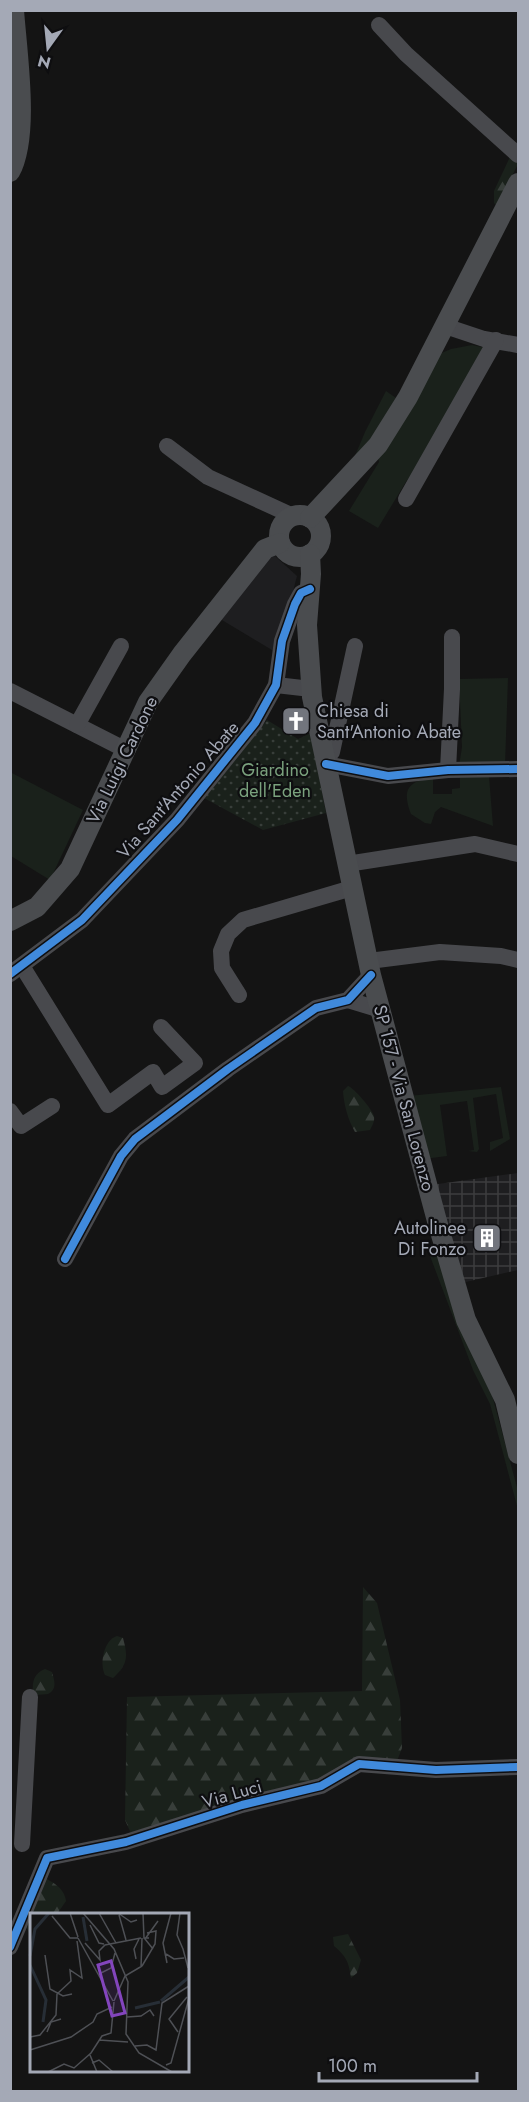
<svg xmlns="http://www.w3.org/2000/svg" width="529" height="2102" viewBox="0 0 529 2102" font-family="Jost,sans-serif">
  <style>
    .built { fill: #1e1e20 }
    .industrial { fill: url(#industrial-grid) }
    .grass { fill: #1a211b }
    .forest { fill: url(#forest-firs) }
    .garden { fill: url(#garden-dots) }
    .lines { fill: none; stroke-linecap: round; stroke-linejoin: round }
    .minor { stroke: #48494d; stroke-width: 16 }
    .major { stroke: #4a4c4f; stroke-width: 20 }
    .cycleway-casing { stroke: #0e0e10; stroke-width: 11 }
    .cycleway { stroke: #408adc; stroke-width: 8 }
    .labels { text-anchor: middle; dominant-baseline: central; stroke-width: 4.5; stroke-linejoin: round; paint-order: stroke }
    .poi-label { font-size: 18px; fill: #a4a9b6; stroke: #0e0e10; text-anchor: start }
    .street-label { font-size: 18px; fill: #a4a9b6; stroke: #0e0e10 }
    .park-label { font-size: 18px; fill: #7aa17d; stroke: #0e0e10 }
    .inset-river { fill: none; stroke: #272e36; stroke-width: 3 }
    .inset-road { fill: none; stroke: #4e5055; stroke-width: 1.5 }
    .view { fill: #8345bd; fill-opacity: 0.15; stroke: #8345bd; stroke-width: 3 }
    .inset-edge { fill: none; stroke: #a4a9b6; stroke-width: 3 }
  </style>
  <defs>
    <pattern id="industrial-grid" width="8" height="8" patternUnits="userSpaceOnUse" patternTransform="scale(1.5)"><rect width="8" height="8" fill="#1e1e20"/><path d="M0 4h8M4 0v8" fill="none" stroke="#3c3c3e"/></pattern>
    <pattern id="forest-firs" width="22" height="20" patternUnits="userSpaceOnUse" patternTransform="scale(1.5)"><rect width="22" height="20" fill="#1a211b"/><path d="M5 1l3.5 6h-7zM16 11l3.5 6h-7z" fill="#383e3a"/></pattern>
    <pattern id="garden-dots" width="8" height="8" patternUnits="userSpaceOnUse" patternTransform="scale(1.5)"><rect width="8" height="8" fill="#1a211b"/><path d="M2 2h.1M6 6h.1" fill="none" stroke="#383e3a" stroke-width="1.8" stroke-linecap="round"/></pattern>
  </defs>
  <rect width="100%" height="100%" fill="#141414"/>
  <polygon class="built" points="275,556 297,576 277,653 217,617 268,558"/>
  <polygon class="industrial" points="518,1173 518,1270 457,1284 431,1185"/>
  <g class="grass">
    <polygon points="472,345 486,348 422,465 407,480 378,528 349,511 379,462 377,452 437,355 451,349"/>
    <polygon points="386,391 396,398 371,439 352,463 365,432"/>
    <polygon points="508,678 505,766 459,766 462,747 459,679"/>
    <polygon points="10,772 83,810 50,880 11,856"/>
    <path d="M460 776H489L493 826 441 807 435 812 431 824 425 823 411 814C402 790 407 781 433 778V794H452V789L460 788Z"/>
    <polygon points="501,1087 510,1139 490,1151 490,1142 503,1138 496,1094 473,1098 479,1149 477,1152 468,1151 474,1150 467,1101 440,1105 447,1156 424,1159 408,1096"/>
    <polygon points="437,1253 492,1395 518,1491 518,1505 517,1506 490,1404 473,1370 430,1256"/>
  </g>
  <g class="forest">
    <polygon points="518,140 518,164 497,206 494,203 494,191"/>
    <path d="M348 1086C354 1088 372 1109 374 1116 375 1121 372 1126 370 1130L355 1132C348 1120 344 1105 343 1091Z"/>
    <polygon points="363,1587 377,1603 400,1700 402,1748 397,1761 133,1838 125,1820 127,1697 362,1691"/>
    <path d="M117 1636 123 1638C128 1657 128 1664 113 1678L105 1675C99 1663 104 1640 117 1636Z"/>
    <path d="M45 1669 52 1672C54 1680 58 1689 48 1694L36 1695 33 1692C32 1682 34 1673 45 1669Z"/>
    <path d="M42 1876C53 1883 64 1887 66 1901L57 1914H32L31 1936 24 1923Z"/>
    <path d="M348 1934 361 1960 357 1973 351 1978C349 1962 346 1956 334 1946L333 1937Z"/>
  </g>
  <polygon class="garden" points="267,720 298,739 311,733 326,813 263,830 204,798"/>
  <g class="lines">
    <g class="minor">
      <polyline points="379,25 406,54 518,155"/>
      <polyline points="445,326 484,339 518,345"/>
      <polyline points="167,446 208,477 293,516"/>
      <polyline points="406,499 496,340"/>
      <polyline points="276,685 311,689"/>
      <polyline points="10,691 126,750"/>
      <polyline points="77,725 121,646"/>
      <polyline points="325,760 332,752 355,646"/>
      <polyline points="326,764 388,776 448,770 518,769"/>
      <polyline points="448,770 452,689 452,637"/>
      <polyline points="347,864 475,844 518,854"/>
      <polyline points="369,961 440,952 501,956 518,960"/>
      <polyline points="22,966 108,1105 153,1072 162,1087 195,1063 161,1027"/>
      <polyline points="10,974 82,920 177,820 255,723 276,685 282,641 295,604 301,593 310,589"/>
      <polyline points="239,995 222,968 221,951 228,934 243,920 352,888"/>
      <polyline points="348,1000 381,1010"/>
      <polyline points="10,1111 21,1126 52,1106"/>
      <polyline points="65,1259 121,1156 135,1139 228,1069 316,1008 348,1000 371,975"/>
      <polyline points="22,1844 30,1697"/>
      <polyline points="10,1947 47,1858 126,1842 242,1805 321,1786 359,1764 436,1770 518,1767"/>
    </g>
    <g class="major">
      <path d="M10 172C30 136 17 53 14 10"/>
      <circle cx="300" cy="536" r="21"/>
      <polyline points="310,518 378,445 408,397 518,183"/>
      <polyline points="310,554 311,574 307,625 312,697 371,975 437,1221 466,1320 505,1400 518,1454"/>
      <polyline points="10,921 37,907 70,869 148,702 182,654 265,549 280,543"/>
    </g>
    <g class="cycleway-casing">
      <g id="cycleway">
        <polyline points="326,764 388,776 448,770 518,769"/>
        <polyline points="10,974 82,920 177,820 255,723 276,685 282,641 295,604 301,593 310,589"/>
        <polyline points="65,1259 121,1156 135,1139 228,1069 316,1008 348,1000 371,975"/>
        <polyline points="10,1947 47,1858 126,1842 242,1805 321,1786 359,1764 436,1770 518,1767"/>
      </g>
    </g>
    <use href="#cycleway" class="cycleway"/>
  </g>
  <defs>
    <g id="church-square" transform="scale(1.5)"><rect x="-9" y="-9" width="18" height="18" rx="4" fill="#72757d" stroke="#0e0e10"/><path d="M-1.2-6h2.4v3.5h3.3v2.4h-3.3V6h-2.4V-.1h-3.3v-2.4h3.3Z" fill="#fff"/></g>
    <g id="building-square" transform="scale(1.5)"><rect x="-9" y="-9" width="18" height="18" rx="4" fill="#72757d" stroke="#0e0e10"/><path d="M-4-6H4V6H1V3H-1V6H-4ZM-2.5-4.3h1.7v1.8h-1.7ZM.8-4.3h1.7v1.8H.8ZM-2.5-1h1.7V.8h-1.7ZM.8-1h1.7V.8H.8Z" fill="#fff"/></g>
  </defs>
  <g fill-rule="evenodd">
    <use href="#church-square" x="296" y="721"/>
    <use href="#building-square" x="487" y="1238"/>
  </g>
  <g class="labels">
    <g class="poi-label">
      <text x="317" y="711">Chiesa di<tspan x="317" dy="21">Sant'Antonio Abate</tspan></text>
      <text x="466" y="1228" text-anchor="end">Autolinee<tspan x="466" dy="21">Di Fonzo</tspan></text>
    </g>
    <g class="street-label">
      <text transform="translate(122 760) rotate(-64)">Via Luigi Cardone</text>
      <text transform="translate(178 790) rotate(-49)">Via Sant'Antonio Abate</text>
      <text transform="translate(404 1098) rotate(75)">SP 157 - Via San Lorenzo</text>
      <text transform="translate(232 1794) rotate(-16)">Via Luci</text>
    </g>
    <g class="park-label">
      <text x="275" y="770">Giardino<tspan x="275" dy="21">dell'Eden</tspan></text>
    </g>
  </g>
  <g transform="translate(30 1913)">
    <rect width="159" height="159" fill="#141414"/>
    <path class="inset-river" d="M53 4 57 28M0 43 5 16 19 0M0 52 16 87 13 109M131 88 159 64M105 95 130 89"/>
    <path class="inset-road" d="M40 0 48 24M53 0 84 36 98 69 96 121 109 140 142 159M69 0 86 30M88 0 101 9 107 7M113 0 114 25H119M150 0 147 22 153 36M89 2 96 27M22 3 40 25H48M60 12 69 30 74 31M48 25 83 88M55 30 70 47 69 38 75 32 111 25M123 36 115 26 128 8M153 36 158 55M136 41 144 46 154 45M15 42 20 76 33 83 42 81M106 46 104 36 109 26M137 50 133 30 141 0M112 53 125 31 126 18 117 20M111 54 112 25M69 61 81 55 85 40M84 88 95 63 112 53M97 104 111 103 120 97 124 103M17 119 21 109 31 106M148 119 139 106 157 84M0 124 10 122 26 102 27 81 41 68 40 57 52 65 47 28M69 127 98 129M105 133 117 132 126 137 132 90 159 73M0 137 41 124 63 109 67 101 82 94M60 142 67 159M62 150 69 147 83 159M136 152 141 150 159 85M18 159 34 151 44 155 61 140 72 123 81 120 84 89"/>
    <path class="view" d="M81 48 95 100 82 103 68 52Z"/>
    <rect width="159" height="159" class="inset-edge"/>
  </g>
  <rect width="529" height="2102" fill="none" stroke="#a4a9b6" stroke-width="24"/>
  <g transform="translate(48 48) rotate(195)" stroke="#0e0e10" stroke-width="4.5" paint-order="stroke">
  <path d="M0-4.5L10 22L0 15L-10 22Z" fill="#a4a9b6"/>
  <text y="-9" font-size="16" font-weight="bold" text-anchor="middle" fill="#a4a9b6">N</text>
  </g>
  <path d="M319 2072v9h158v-9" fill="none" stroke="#a4a9b6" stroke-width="3"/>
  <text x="328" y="2072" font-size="18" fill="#a4a9b6" stroke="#0e0e10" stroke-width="4.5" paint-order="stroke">100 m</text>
</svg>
